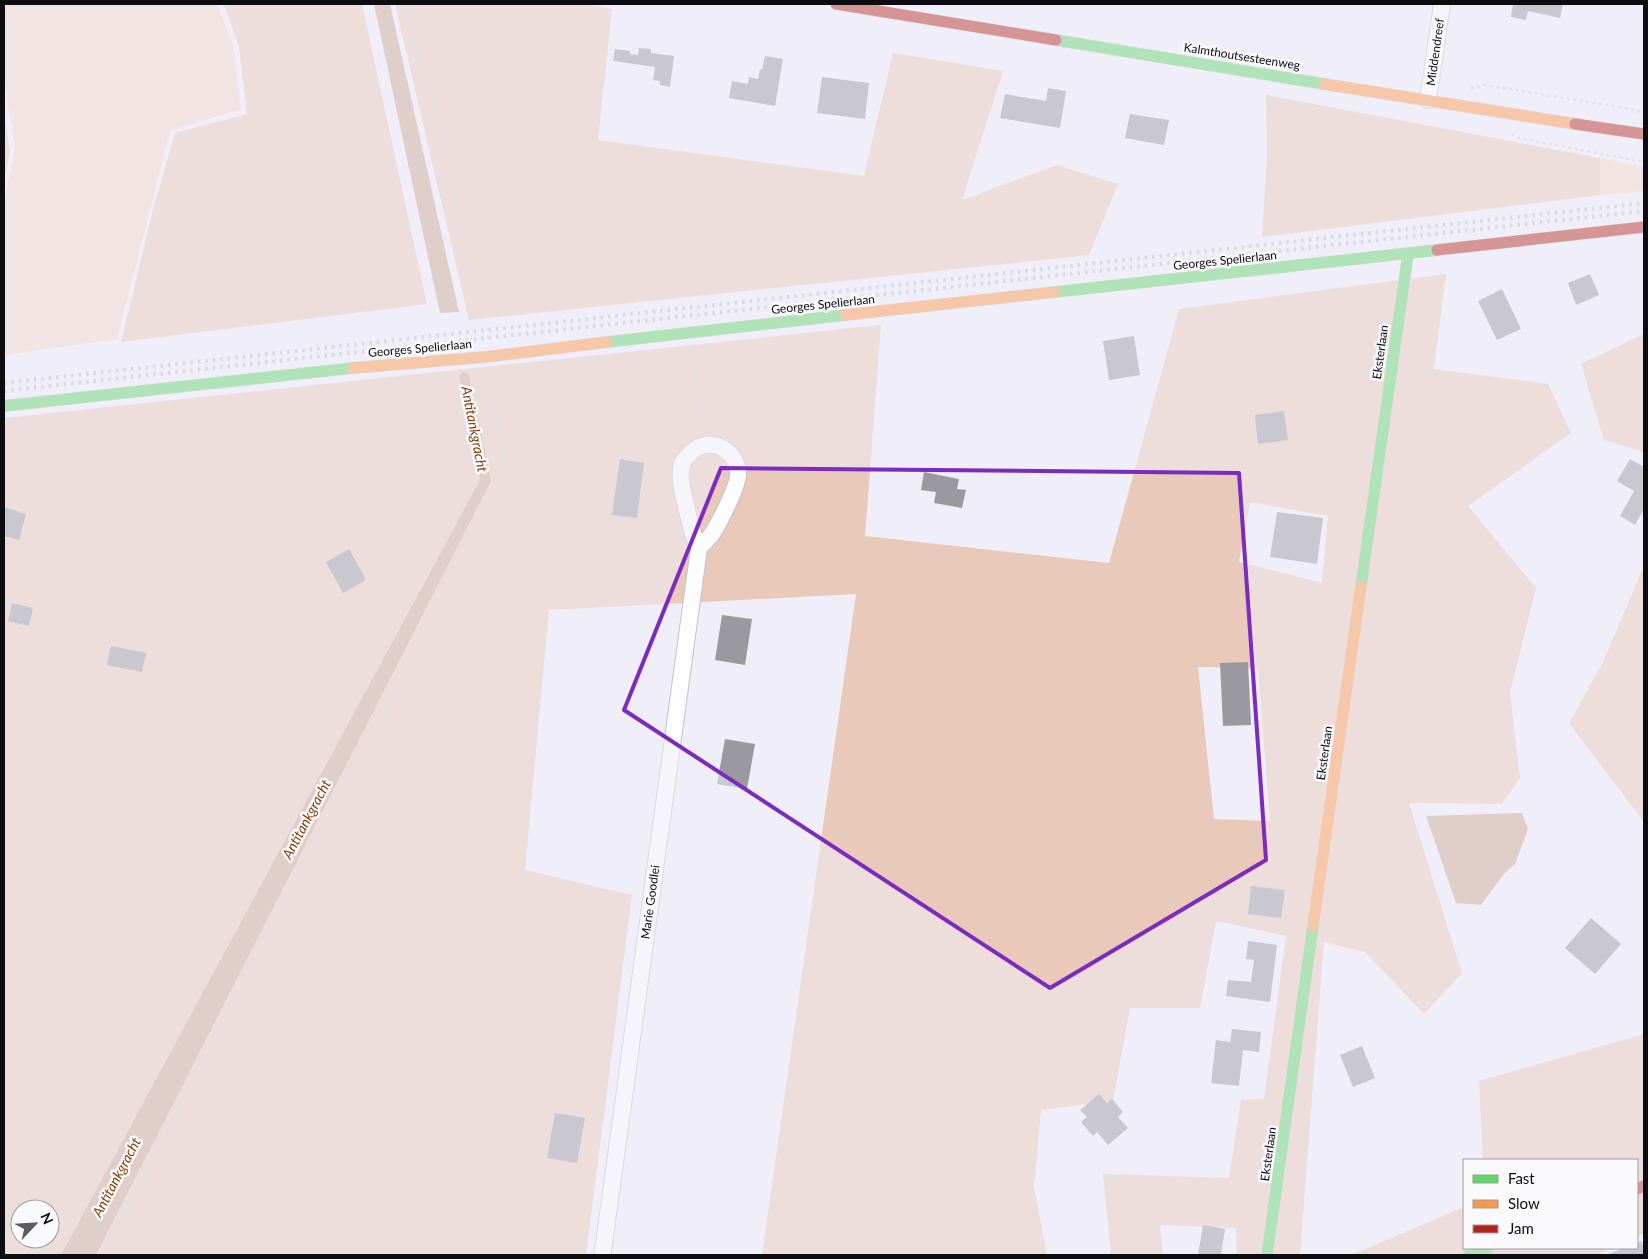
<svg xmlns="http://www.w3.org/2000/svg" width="1648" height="1259" viewBox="0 0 1648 1259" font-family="Lato,sans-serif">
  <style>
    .green { fill: #f3d7cb }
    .forest { fill: #e8c9ba; fill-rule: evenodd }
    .water { fill: #cda792 }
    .building { fill: #9a99a0 }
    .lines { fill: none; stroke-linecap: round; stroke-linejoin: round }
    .street-casing { stroke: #c3c2c9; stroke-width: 18 }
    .fast-casing { stroke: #c3c2c9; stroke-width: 12 }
    .slow-casing { stroke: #c3c2c9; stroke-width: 12 }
    .jam-casing { stroke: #c3c2c9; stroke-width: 12 }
    .path { stroke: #cfcfd2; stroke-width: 2.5; stroke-dasharray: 2.5 4; stroke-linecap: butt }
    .street { stroke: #fdfcfe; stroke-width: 16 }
    .fast { stroke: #63d668; stroke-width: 11 }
    .slow { stroke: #ff974d; stroke-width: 11 }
    .jam { stroke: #b3261e; stroke-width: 11 }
    .rail { stroke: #c1c1c3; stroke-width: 4; stroke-dasharray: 2.5 5; stroke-linecap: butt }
    .marked { fill: none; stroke: #7b2cbf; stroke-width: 4; stroke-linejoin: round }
    .labels { text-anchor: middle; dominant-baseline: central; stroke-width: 5; stroke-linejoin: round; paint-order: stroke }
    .street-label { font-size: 12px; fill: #0c0c11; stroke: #fafafd }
    .water-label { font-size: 14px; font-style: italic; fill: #844106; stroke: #fafafd }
  </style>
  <rect width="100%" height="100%" fill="#f0eef8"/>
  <g class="green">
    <polygon points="4,4 217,4 233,45 241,109 170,131 117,339 4,355 4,207 15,146 4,76"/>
    <polygon points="1600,158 1644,167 1644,191 1600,195"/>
  </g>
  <g class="forest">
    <polygon points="224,4 362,4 427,304 121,342 153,210 175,133 247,114 239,47"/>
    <polygon points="395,4 586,4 612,9 598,140 864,176 893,53 1003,71 962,200 1057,165 1118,184 1089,255 469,320"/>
    <polygon points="1266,95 1600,158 1600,195 1262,237 1267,157"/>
    <polygon points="4,115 10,151 4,180"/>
    <path d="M1446 274 1434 369 1548 384 1571 433 1468 506 1536 588 1510 693 1520 778 1502 804 1409 803 1462 973 1424 1014 1365 952 1324 942 1300 1255H1237L1236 1228 1160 1225 1163 1255H1111L1103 1174 1229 1178 1241 1100 1264 1099 1286 936 1216 921 1200 1008H1130L1113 1101 1041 1110 1034 1187 1047 1255H762L856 594 549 610 525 870 632 895 586 1255H4V418L881 325 865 536 1109 563 1179 309ZM1250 502 1328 516 1322 583 1239 562ZM1198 667 1258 668 1270 821 1214 819ZM20 1209H50V1239H20Z"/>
    <polygon points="1644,334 1644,452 1604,440 1581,364"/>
    <polygon points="1644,566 1644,822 1569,723 1603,662"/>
    <polygon points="1644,1034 1644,1233 1637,1236 1637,1160 1483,1160 1479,1081"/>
    <polygon points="1464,1207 1464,1248 1612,1248 1596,1255 1351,1255"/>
  </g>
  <g class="water">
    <polygon points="374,4 390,4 459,312 440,313"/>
    <polygon points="463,372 469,375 491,481 96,1255 61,1255 480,480 459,376"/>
    <polygon points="1522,813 1528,829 1515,864 1504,874 1481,905 1456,903 1426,816"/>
  </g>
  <g class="building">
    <polygon points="1513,4 1563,4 1560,18 1528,11 1526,20 1511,17"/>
    <polygon points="639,48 651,49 651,53 674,56 670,87 660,85 660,81 653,80 655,67 613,61 615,49 630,51 630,54 638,55"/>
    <polygon points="765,56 783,59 775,106 729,98 732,81 748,84 749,77 758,79 760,69 762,70"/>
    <polygon points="822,77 869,83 865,119 817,113"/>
    <polygon points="1048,88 1066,91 1060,128 1000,118 1005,94 1046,101"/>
    <polygon points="1130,114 1169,120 1164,145 1125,138"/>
    <polygon points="1590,274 1599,295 1576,305 1568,283"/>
    <polygon points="1502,289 1521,329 1497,340 1478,301"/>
    <polygon points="1134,336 1140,375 1109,380 1103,341"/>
    <polygon points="1284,411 1288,440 1258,444 1255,415"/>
    <polygon points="620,459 644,463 637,518 612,515"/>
    <polygon points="1630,459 1644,467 1644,509 1635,525 1620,516 1634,491 1617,481"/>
    <polygon points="924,472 959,479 957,489 966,490 962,508 934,503 936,492 921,490"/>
    <polygon points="4,507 26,514 19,540 4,536"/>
    <polygon points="1277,512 1323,518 1317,564 1270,557"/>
    <polygon points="349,549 366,580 343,593 326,562"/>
    <polygon points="12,603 33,608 29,626 8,621"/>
    <polygon points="722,615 752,619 745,665 715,660"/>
    <polygon points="111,646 146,653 142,672 107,665"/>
    <polygon points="1248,662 1251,725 1223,726 1220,663"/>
    <polygon points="725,739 755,744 747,789 717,784"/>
    <polygon points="1251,886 1285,890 1281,918 1248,914"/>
    <polygon points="1591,918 1621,944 1595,974 1565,948"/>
    <polygon points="1248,941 1277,945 1270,1002 1226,996 1228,980 1251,982 1254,960 1246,959"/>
    <polygon points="1232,1029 1261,1032 1259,1052 1243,1050 1239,1086 1211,1083 1216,1040 1230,1042"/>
    <polygon points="1362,1046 1375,1078 1353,1087 1340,1055"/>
    <polygon points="1099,1094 1107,1103 1112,1099 1123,1112 1118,1117 1128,1128 1108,1145 1097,1132 1093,1136 1081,1122 1087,1117 1080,1110"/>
    <polygon points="555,1113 585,1118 577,1163 547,1158"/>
    <polygon points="1203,1225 1225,1229 1221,1255 1198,1255"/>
    <polygon points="1641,1241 1644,1248 1644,1255 1606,1255 1624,1248 1637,1248 1637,1243"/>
  </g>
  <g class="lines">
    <g class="street-casing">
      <g id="street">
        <polyline points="1428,100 1442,4"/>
        <path d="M603 1255V1251L699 548C703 544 708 539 712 534 719 523 740 483 738 472 735 446 706 435 689 455 686 458 683 460 682 464 679 477 682 488 685 501 689 518 691 533 699 548"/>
      </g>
    </g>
    <g class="fast-casing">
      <g id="fast">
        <polyline points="1056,40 1324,84"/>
        <polyline points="1055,292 1437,250"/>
        <polyline points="607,342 845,315"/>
        <polyline points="4,406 353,368"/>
        <polyline points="1361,586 1408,254"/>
        <polyline points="1267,1255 1313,926"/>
        <polyline points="1469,1255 1488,1248"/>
      </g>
    </g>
    <g class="slow-casing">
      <g id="slow">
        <polyline points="1324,84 1575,124"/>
        <polyline points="845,315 1055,292"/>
        <polyline points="353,368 485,357 607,342"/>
        <polyline points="1313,926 1361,586"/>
      </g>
    </g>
    <g class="jam-casing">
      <g id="jam">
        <polyline points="836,4 1056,40"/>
        <polyline points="1575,124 1644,134"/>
        <polyline points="1437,250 1644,227"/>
        <polyline points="1637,1189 1644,1186"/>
      </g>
    </g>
    <g class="path">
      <polyline points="403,4 451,159 473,304"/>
      <polyline points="1471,88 1486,85 1631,109 1644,113"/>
      <polyline points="1512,134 1519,138 1644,162"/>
      <polyline points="693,349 705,430"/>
      <polyline points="104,1255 508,481 488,375"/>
    </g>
    <use href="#street" class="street"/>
    <use href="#fast" class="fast"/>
    <use href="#slow" class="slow"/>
    <use href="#jam" class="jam"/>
    <g class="rail">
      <polyline points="4,383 1644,203"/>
      <polyline points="4,391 1644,211"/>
    </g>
  </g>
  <path d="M0 0H1648V1259H0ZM721 468 1239 473 1266 860 1050 988 624 710Z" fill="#f0eef8" fill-opacity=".55" fill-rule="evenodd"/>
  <path class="marked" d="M721 468 1239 473 1266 860 1050 988 624 710Z"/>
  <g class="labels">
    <g class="street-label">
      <text transform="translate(1435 52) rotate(-82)">Middendreef</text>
      <text transform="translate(1242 56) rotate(9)">Kalmthoutsesteenweg</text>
      <text transform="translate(1225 260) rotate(-6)">Georges Spelierlaan</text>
      <text transform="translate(823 304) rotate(-6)">Georges Spelierlaan</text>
      <text transform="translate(420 348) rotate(-5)">Georges Spelierlaan</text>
      <text transform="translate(1380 352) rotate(-82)">Eksterlaan</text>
      <text transform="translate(1324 753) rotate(-82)">Eksterlaan</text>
      <text transform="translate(650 902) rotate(-82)">Marie Goodlei</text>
      <text transform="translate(1268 1154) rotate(-82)">Eksterlaan</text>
    </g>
    <g class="water-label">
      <text transform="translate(475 429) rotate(79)">Antitankgracht</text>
      <text transform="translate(306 819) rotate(-62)">Antitankgracht</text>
      <text transform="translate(116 1177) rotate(-62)">Antitankgracht</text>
    </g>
  </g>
  <rect width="1648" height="1259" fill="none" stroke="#0c0c11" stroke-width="10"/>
  <rect x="1463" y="1159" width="175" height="90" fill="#fafafd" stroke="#9b9b9f"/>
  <rect x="1473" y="1175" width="25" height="8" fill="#63d668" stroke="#9b9b9f"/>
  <text x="1508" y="1184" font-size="15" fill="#0c0c11">Fast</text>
  <rect x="1473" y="1200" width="25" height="8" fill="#ff974d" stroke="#9b9b9f"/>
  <text x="1508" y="1209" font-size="15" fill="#0c0c11">Slow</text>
  <rect x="1473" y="1225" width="25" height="8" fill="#b3261e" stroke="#9b9b9f"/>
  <text x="1508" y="1234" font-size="15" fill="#0c0c11">Jam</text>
  <g transform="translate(35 1224) rotate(65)"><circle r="24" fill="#fafafd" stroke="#9b9b9f"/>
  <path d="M0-4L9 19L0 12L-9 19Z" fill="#5c5b62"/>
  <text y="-8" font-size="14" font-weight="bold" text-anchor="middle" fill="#0c0c11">N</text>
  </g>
</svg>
